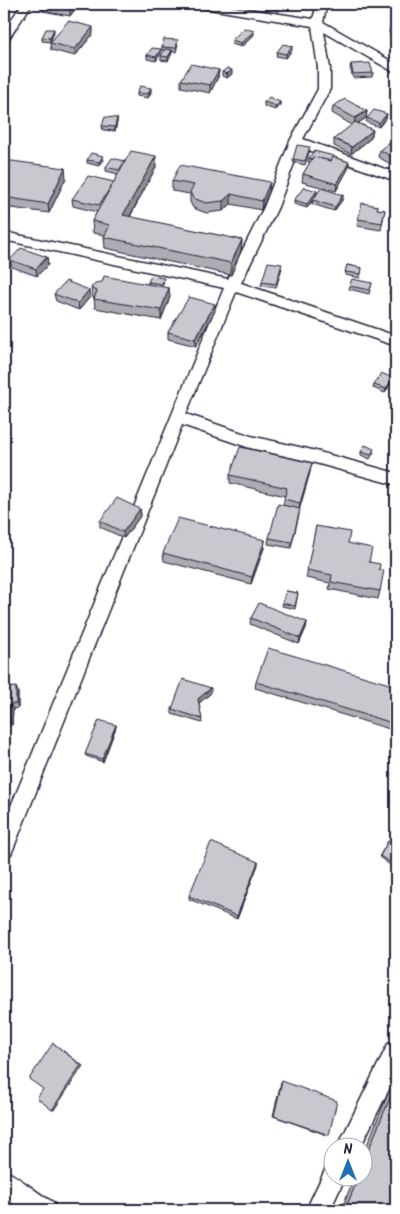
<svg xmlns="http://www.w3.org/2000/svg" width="400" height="1214" viewBox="0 0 400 1214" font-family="Kalam,sans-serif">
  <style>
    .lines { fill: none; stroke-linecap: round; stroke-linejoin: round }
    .street-casing { stroke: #22223b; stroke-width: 3 }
    .street { fill: #fff; fill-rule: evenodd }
    .wall { fill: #acacb2; stroke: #22223b }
    .shaded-wall { fill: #8c8c91; stroke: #22223b }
    .building { fill: #c8c8cf; stroke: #22223b }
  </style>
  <rect width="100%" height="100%" fill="#fff"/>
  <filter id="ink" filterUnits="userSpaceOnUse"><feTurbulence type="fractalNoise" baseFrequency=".02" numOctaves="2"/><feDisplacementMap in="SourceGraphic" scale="10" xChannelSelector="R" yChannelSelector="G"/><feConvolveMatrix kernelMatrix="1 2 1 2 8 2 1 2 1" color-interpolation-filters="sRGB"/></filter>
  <g filter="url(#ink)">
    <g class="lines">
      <g class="street-casing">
        <g id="street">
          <polygon points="22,4 32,4 8,40 4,41 4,30"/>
          <polygon points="192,4 216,4 313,19 317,4 327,4 323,22 396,64 396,72 392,71 324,32 330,68 330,89 303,139 396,173 396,181 300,147 278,207 241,283 396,336 396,346 236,292 186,414 251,436 308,449 396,473 396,485 308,461 250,448 182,425 14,847 11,854 4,857 4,823 224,288 4,240 4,232 228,279 264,207 290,141 318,89 318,68 312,26 197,7"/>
          <polygon points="396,1041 396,1075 361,1146 338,1146 388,1044"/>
          <polygon points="332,1165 332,1176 346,1176 330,1210 306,1210 326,1168"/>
          <path d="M4 1170C22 1178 36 1193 53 1202L57 1210H22L4 1197Z"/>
        </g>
      </g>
      <use href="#street" class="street"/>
    </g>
    <g class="wall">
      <polygon points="41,4 79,4 70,16 42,11"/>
      <polygon points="281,4 278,13 266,11 267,7"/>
      <polygon points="390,27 396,27 396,41 391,41 389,31"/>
      <polygon points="54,33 50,42 42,41 42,37"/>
      <polygon points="93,34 75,56 51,50 50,43"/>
      <polygon points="254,35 241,47 232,44 232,40"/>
      <polygon points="178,44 176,52 172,51 172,53 168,61 161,60 161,56 164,51 162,50 162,47"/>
      <polygon points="292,50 286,58 276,56 277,52"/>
      <polygon points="161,53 156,61 147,59 147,55"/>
      <polygon points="351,64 373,73 372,77 353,78 350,68"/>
      <polygon points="219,70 218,77 210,93 181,87 181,80"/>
      <polygon points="222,72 232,74 227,78 222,76"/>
      <polygon points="151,92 148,98 137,96 137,93"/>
      <polygon points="264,102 280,102 280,105 275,110 264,106"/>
      <polygon points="333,106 367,111 366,118 358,123 373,130 371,138 351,154 334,146 334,139 352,125 332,113"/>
      <polygon points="387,114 386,118 379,127 366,122 367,118"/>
      <polygon points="117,118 117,122 115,131 103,130 102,126"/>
      <polygon points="396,137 396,167 378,157 380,150"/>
      <polygon points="310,150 305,165 293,162 293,159"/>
      <polygon points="334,157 349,162 348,169 336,191 302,182 303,174 310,163 308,162 309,158"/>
      <polygon points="4,160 66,178 49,213 4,207"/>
      <polygon points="87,160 104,160 99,166 87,163"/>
      <polygon points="125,162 156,167 130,217 242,240 241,251 231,275 105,248 104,237 105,235 93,233 92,221 97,212 73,206 72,199 114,182 118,174 106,171 106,167"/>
      <polygon points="172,181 269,192 261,210 231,204 223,211 206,213 193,208 190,202 190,194 172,191"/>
      <polygon points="316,195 343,199 334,211 312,204 313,200 307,208 294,204 294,200"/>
      <polygon points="377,209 385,210 381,230 357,226 358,219"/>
      <polygon points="47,257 48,265 37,276 12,267 10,260"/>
      <polygon points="347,265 362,268 360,278 345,275"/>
      <polygon points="282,268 276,288 261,286 262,282"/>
      <polygon points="148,282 164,282 162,287 170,297 161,320 95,308 94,298 93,298 91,288 148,284"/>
      <polygon points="372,283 369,294 349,289 349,286"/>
      <polygon points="391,283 396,284 396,295 389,294"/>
      <polygon points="54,294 90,297 79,310 56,301"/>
      <polygon points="215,311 196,346 168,339 168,332"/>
      <polygon points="393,378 392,381 385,393 373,388 374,385"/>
      <polygon points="361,452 374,452 370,459 361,455"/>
      <polygon points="310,472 299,509 299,515 291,548 268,544 269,538 283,505 285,496 230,483 230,475"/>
      <polygon points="140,509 141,515 124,538 100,527 100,521"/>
      <polygon points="316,526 348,543 379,570 380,591 378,599 329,589 330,583 306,578"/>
      <polygon points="265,540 264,548 251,584 164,561 163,553"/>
      <polygon points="286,591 298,593 295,609 282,606"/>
      <polygon points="251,618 307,622 306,628 299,644 250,624"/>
      <polygon points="256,682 396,686 396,731 255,688"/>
      <polygon points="4,688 18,692 18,708 13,709 12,725 4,726"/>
      <polygon points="211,693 199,703 202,723 172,714 172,709"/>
      <polygon points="116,725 116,727 103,762 86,756 85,754"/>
      <polygon points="388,841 396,846 396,869 379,857"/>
      <polygon points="258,862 237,919 189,899 189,896"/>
      <polygon points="282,1081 329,1135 327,1135 273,1116 281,1082"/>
      <polygon points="394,1088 396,1210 341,1210 355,1176 362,1176 362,1157 390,1089"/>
    </g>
    <g class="shaded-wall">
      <polygon points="73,4 79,4 70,16 70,8"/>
      <polygon points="93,27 93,34 75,56 75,49"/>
      <polygon points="54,29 54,33 50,42 50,38"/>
      <polygon points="254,31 254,35 241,47 241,43"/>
      <polygon points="292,46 292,50 286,58 286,54"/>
      <polygon points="161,49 161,53 156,61 156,57"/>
      <polygon points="172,50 172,53 168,61 168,57"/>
      <polygon points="219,70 218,77 210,93 210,85"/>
      <polygon points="232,70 232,74 227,78 227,74"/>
      <polygon points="151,88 151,92 148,98 148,94"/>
      <polygon points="280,102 280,105 275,110 276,106"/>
      <polygon points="367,111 366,118 354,126 355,118"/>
      <polygon points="387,114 386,118 379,127 379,123"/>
      <polygon points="117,118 117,122 115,131 115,127"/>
      <polygon points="373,130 371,138 351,154 352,147"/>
      <polygon points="103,156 104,160 99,166 99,162"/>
      <polygon points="156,156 156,167 124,227 123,215"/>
      <polygon points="349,162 348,169 336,191 337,184"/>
      <polygon points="65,168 66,178 49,213 48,204"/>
      <polygon points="270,182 269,192 261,210 262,201"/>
      <polygon points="317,191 316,195 307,208 307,204"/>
      <polygon points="231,194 231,204 223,211 223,201"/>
      <polygon points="343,195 343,199 334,211 335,207"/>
      <polygon points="242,240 241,251 231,275 231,263"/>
      <polygon points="47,257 48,265 37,276 36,269"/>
      <polygon points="169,288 170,297 161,320 161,310"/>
      <polygon points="89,290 90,297 79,310 78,303"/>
      <polygon points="215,304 215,311 196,346 195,339"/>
      <polygon points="393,378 392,381 385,393 386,389"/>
      <polygon points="312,463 310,472 299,511 300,503"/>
      <polygon points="140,509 141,515 124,538 123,532"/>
      <polygon points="265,540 264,548 251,584 252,577"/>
      <polygon points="307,622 306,628 299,644 300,638"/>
      <polygon points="16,687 18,692 18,708 16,704"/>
      <polygon points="211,688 211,693 198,704 198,699"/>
      <polygon points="10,704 13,709 12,725 10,720"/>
      <polygon points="116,725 116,727 103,762 102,759"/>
      <polygon points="258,862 258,865 237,919 237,916"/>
      <polygon points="53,1043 83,1066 54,1110 52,1110"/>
    </g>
    <g class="building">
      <polygon points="41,4 73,4 70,8"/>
      <polygon points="268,4 280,4 279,9 267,7"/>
      <polygon points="68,21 93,27 75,49 50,43"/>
      <polygon points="390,27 396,27 396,37 391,37"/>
      <polygon points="244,28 254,31 241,43 232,40"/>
      <polygon points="46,29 54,29 50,38 42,37"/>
      <polygon points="164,39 178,40 176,48 162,47"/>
      <polygon points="283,44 292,46 286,54 277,52"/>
      <polygon points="152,48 161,49 156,57 147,55"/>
      <polygon points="165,49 172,50 168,57 161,56"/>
      <polygon points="370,63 373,73 353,74 351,64"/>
      <polygon points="191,64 219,70 210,85 181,80"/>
      <polygon points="227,68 232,70 227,74 222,72"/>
      <polygon points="140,86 151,88 148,94 137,93"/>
      <polygon points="269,97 280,102 276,106 264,102"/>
      <polygon points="345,99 367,111 355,118 333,106"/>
      <polygon points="374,110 387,114 379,123 367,118"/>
      <polygon points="105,117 117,118 115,127 102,126"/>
      <polygon points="355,122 373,130 352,147 334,139"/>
      <polygon points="396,137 396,159 380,150"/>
      <polygon points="297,145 310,147 305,161 293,159"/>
      <polygon points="131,151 156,156 123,215 242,240 231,263 104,237 110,225 92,221"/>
      <polygon points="314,151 334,156 331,161 313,157 312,159 309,158"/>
      <polygon points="91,153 103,156 99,162 87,160"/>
      <polygon points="313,157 331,161 333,157 349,162 337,184 303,174"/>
      <polygon points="112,158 125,161 119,170 106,167"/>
      <polygon points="4,160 65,168 48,204 4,197"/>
      <polygon points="180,165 270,182 262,201 231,194 223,201 206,203 193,198 190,192 194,185 172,181"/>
      <polygon points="88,176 114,182 99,205 72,199"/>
      <polygon points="304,187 317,191 307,204 294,200"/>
      <polygon points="321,188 343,195 335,207 313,200"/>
      <polygon points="362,203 378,206 377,209 385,210 382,223 358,219"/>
      <polygon points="21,248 47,257 36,269 10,260"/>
      <polygon points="268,262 282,264 276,284 262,282"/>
      <polygon points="347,265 362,268 361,274 345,272"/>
      <polygon points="104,276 169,288 161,310 94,299 97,291 91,288 95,283 102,282"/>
      <polygon points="151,276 164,278 162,284 148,282"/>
      <polygon points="352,279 372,283 370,290 349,286"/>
      <polygon points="66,281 89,290 78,303 54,294"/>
      <polygon points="391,283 396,284 396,291 390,290"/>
      <polygon points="189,297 215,304 195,339 168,332"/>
      <polygon points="381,373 393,378 386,389 374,385"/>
      <polygon points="365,445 374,449 371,455 361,452"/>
      <polygon points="240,447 312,463 300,503 284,499 287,488 230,475"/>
      <polygon points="117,498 140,509 123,532 100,521"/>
      <polygon points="278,504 300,509 292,542 269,538"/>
      <polygon points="178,518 265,540 252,577 163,553"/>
      <polygon points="316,526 350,532 348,543 372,548 369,562 380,564 379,570 384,570 380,591 331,582 332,575 307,570"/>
      <polygon points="286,591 298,593 295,606 282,603"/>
      <polygon points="259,603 307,622 300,638 251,618"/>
      <polygon points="268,648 396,686 396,724 256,682"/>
      <polygon points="183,679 211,688 198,699 202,719 172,709"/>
      <polygon points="16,687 16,704 10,704 10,720 4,721 4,688"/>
      <polygon points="99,720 116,725 102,759 85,754"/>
      <polygon points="388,841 396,846 396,866 380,856"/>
      <polygon points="211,842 258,862 237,916 189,896"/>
      <polygon points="53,1043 81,1065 52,1110 37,1098 43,1089 29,1079"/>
      <polygon points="282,1081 337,1101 329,1135 274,1116"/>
      <polygon points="394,1088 396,1090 396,1210 345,1210 359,1176 362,1176 362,1166"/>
    </g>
  </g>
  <rect width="400" height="1214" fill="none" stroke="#fff" stroke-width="20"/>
  <rect x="10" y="10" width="380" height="1194" fill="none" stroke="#22223b" stroke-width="2" filter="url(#ink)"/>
  <g transform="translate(348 1162)"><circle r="24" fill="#ffffff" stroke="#a7a7b1"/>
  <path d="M0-4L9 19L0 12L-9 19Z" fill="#1f6fb2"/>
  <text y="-8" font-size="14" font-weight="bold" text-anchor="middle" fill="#22223b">N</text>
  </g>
</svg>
